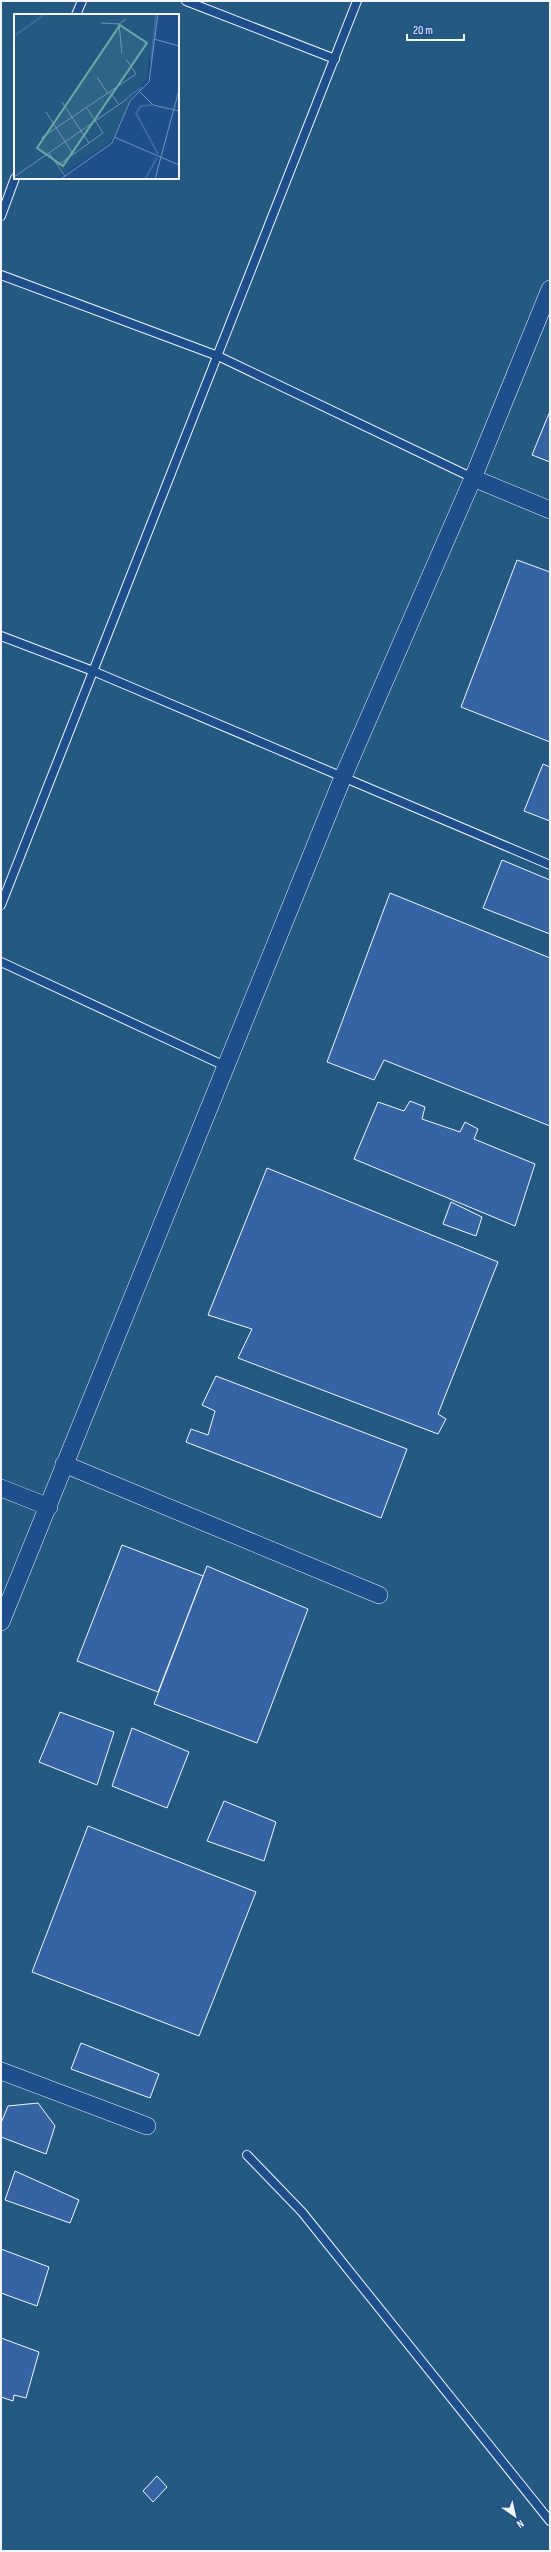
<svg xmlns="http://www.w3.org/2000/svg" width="551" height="2552" viewBox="0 0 551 2552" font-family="'Sofia Sans Condensed',sans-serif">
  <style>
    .green { fill: #245a82; stroke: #a8bbd7; fill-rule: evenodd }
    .building { fill: #3563a3; stroke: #f2f6ff }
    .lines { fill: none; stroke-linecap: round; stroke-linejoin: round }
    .service-casing { stroke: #f2f6ff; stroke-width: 10 }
    .minor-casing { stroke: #f2f6ff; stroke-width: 18 }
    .service { stroke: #1f4e8c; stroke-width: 8 }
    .minor { stroke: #1f4e8c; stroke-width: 17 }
    .inset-river { fill: none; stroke: #3b69a3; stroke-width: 2 }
    .inset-road { fill: none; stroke: #7391ba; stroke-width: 1 }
    .view { fill: #6aa9a8; fill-opacity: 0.15; stroke: #6aa9a8; stroke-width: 2 }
    .inset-edge { fill: none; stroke: #f2f6ff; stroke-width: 2 }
  </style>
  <rect width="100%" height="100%" fill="#1f4e8c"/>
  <path class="green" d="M1 1H550V2551H1ZM15 15H178V178H15Z"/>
  <g class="building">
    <polygon points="550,411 550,462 532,455"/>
    <polygon points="517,560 550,572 550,742 461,707"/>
    <polygon points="543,764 550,767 550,821 524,811"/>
    <polygon points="502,860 550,880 550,934 483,908"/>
    <polygon points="390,893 550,958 550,1126 384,1060 374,1080 327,1062"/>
    <polygon points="410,1101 425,1107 422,1119 460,1132 465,1122 478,1129 474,1139 535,1164 515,1226 354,1159 378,1102 404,1111"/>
    <polygon points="267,1168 498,1262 438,1414 446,1419 438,1434 238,1358 252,1329 208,1315"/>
    <polygon points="451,1202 482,1217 476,1236 443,1224"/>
    <polygon points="216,1376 407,1449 381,1518 186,1442 191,1429 208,1435 215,1411 202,1405"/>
    <polygon points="122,1545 203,1576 158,1692 77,1661"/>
    <polygon points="207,1566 308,1609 257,1743 154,1704"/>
    <polygon points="60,1712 114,1732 97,1785 39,1762"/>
    <polygon points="132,1728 189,1752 167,1808 112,1786"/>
    <polygon points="224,1801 276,1822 264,1861 207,1841"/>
    <polygon points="88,1826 256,1892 199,2036 32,1972"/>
    <polygon points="81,2043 159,2074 150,2098 71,2069"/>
    <polygon points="38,2103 55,2126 46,2154 1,2137 1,2123 8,2106"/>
    <polygon points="15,2171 79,2200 70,2223 5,2200"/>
    <polygon points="1,2249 49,2267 37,2306 1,2293"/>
    <polygon points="1,2338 39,2352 26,2398 14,2395 13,2401 1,2397"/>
    <polygon points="157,2476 167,2487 153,2502 143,2491"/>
  </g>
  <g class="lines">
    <g class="service-casing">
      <g id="service">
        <polyline points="186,1 335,59"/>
        <polyline points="76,15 82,1"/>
        <polyline points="1,216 15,178"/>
        <polyline points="1,275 218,356 473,478"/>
        <polyline points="1,636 93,671 550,865"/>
        <polyline points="1,905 357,1"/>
        <polyline points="1,962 225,1066"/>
        <polyline points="247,2155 302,2212 550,2521"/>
      </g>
    </g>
    <g class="minor-casing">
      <g id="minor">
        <polyline points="473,478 550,510"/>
        <polyline points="64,1464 379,1595"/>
        <polyline points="1,1488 49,1507"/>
        <polyline points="1,1622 343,777 473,478 550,289"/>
        <polyline points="1,2071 147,2126"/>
      </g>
    </g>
    <use href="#service" class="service"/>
    <use href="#minor" class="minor"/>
  </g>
  <g transform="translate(14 14)">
    <rect width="165" height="165" fill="#1f4e8c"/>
    <path d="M0 0H141L132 65 119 81 97 127 40 165H0Z" fill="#245a82"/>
    <path class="inset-river" d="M0 22 31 0M137 47 142 0M113 84 128 73M138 91 127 92 122 99 144 140M131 165 143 144"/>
    <path class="inset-road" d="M87 9 105 10M140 25 165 32M108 40 105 10 112 5M83 63 94 80M125 77 139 91 165 97M96 78 105 91M48 88 75 129M32 98 59 140M100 123 165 151M27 124 122 60 112 45M35 139 51 162M44 151 89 119 73 94M0 163 113 85M47 165 98 129 116 87 135 68 144 0M141 165 165 76"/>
    <path class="view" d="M106 11 133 29 49 152 23 134Z"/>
    <rect width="165" height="165" class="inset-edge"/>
  </g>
  <rect width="551" height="2552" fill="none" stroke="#f2f6ff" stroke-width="4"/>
  <g transform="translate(515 2516) rotate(146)" stroke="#1f4e8c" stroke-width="3" paint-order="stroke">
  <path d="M0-3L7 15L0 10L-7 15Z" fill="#f2f6ff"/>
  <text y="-6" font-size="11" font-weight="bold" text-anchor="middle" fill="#f2f6ff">N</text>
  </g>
  <path d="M407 34v6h57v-6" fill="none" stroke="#f2f6ff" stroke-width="2"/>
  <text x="413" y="34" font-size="12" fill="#f2f6ff" stroke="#1f4e8c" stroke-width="3" paint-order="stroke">20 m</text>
</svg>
